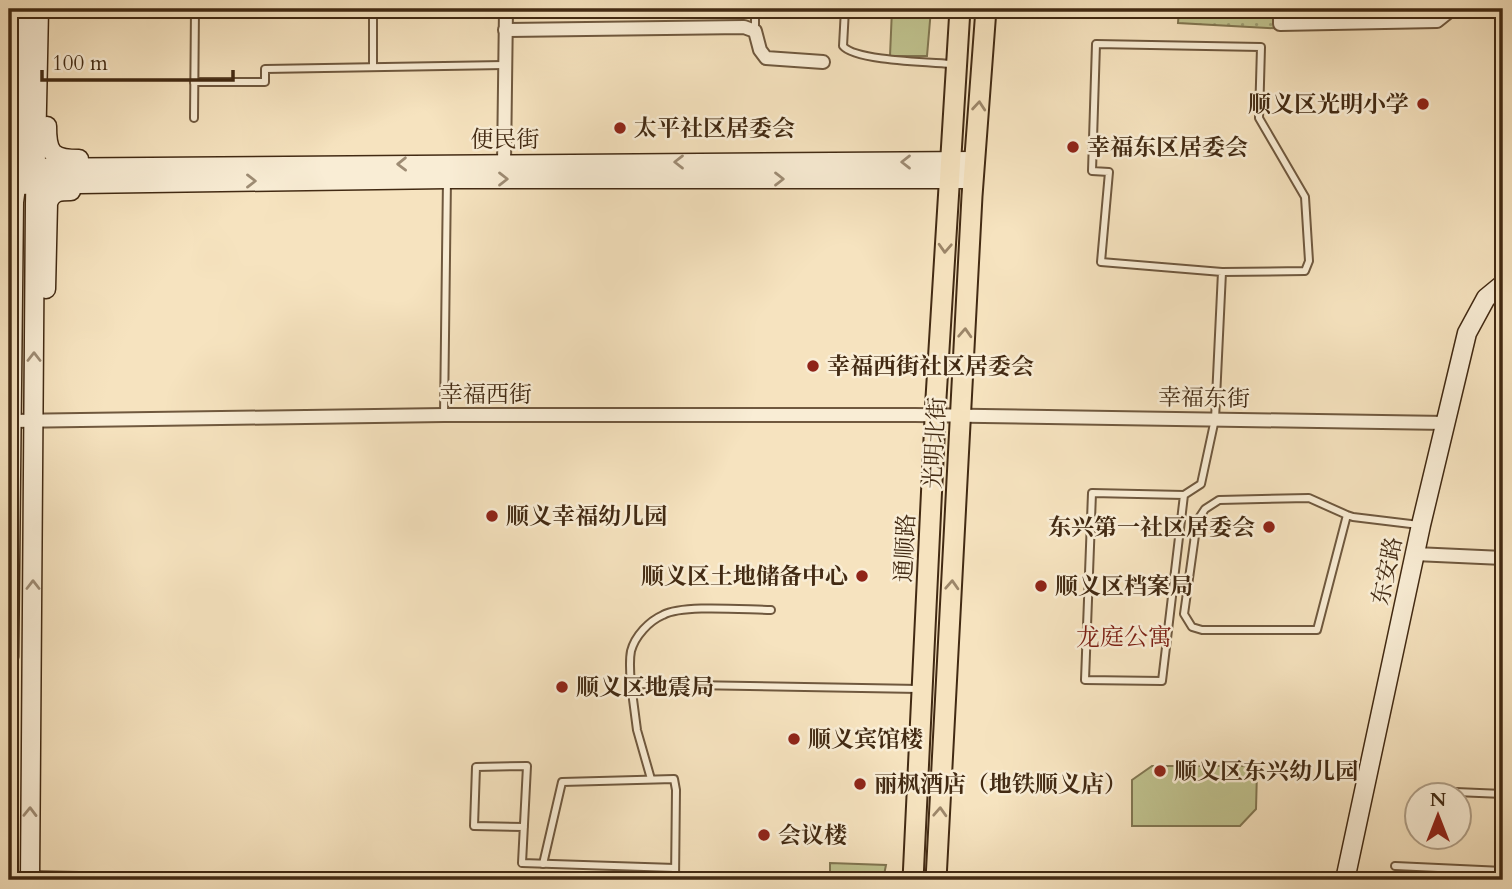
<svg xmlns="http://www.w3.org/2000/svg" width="1512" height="889" viewBox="0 0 1512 889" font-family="Cardo,'Noto Serif SC',serif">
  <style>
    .green { fill: #c0c38f; stroke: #817651; stroke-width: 2 }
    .garden { fill: url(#garden-dots); stroke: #817651; stroke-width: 2 }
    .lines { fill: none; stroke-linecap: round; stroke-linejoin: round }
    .lane-casing { stroke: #6f583e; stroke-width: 10 }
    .street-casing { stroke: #6f583e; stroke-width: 16 }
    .secondary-casing { stroke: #422a13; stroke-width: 21 }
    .primary-casing { stroke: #422a13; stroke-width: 23 }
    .lane { stroke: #f9edd5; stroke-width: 6 }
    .street { stroke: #f9edd5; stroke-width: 12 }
    .secondary { stroke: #f9edd5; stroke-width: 18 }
    .primary { stroke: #f6e3bf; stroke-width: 19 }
    .oneway { stroke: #9c8669 }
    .oneway2 { stroke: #9e8c74 }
    .poi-dot { fill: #8f2418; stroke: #f9edd5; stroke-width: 2.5 }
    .labels { text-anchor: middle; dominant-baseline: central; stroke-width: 5; stroke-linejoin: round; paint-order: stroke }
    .poi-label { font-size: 23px; font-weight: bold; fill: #422a13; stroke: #f9edd5; text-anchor: start }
    .street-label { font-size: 23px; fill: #422a13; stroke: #f9edd5 }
    .neighbourhood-label { font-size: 24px; fill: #7a1f14; stroke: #f9edd5 }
  </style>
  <defs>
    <pattern id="garden-dots" width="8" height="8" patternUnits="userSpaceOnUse" patternTransform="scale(1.75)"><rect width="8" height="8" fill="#c0c38f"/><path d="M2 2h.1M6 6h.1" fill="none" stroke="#9e9f74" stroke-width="1.8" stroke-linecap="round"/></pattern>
  </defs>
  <rect width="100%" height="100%" fill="#f6e3bf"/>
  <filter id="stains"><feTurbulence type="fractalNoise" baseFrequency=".00286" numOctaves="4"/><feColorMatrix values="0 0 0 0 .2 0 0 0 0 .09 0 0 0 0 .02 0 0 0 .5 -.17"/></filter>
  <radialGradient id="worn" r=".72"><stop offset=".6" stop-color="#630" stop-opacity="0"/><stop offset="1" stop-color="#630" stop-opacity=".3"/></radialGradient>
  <g class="green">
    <polygon points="892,9 931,9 927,56 890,56"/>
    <polygon points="1152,766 1250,766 1257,771 1256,809 1240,826 1132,826 1132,780"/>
    <polygon points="830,863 886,865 883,880 830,880"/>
  </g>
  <polygon class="garden" points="1179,9 1442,9 1437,13 1305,14 1304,30 1178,23"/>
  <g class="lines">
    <g class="lane-casing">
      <g id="lane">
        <polyline points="755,9 755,31"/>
        <path d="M845 9 843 46C855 61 931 62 953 64"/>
        <polyline points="373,67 373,9"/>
        <polyline points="194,82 265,82 265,69 504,65"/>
        <polyline points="194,118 195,9"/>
        <polyline points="444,415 447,179"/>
        <polyline points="1503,487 1503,491"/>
        <polyline points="1184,495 1162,681 1085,680 1092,493 1184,495 1201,484 1215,419 1222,272 1305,271 1309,261 1305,197 1259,118 1261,47 1096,44 1092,171 1109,172 1101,262 1222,272"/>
        <polyline points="1347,515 1317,630 1202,630 1192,627 1184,614 1197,521 1205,509 1219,500 1309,498 1347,515 1353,517 1419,525"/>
        <path d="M631 684C630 673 629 661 631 651 635 636 649 621 663 615 683 604 747 610 771 610"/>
        <polyline points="651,779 637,730 631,684 919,689"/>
        <polyline points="1432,791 1503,794"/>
        <polyline points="524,827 474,826 476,767 527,766 522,863 675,868"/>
        <polyline points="543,864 562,782 674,779 676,790 675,880"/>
        <polyline points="1395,866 1503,871"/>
        <polyline points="32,875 268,880"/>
      </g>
    </g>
    <g class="street-casing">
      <g id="street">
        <polyline points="1280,9 1280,24 1437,21 1452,9"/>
        <polyline points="505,30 744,27 755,31 760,50 766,58 823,62"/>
        <polyline points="504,163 506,9"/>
        <polyline points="11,421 444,415 915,415 1446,423"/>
        <polyline points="1415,554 1503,558"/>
      </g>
    </g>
    <g class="secondary-casing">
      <g id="secondary">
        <path d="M47 126C47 153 52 159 79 159"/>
        <polyline points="9,168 975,161"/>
        <polyline points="9,185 447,179 973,179"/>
        <path d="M46 289 48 203C52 191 60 191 71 191"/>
        <polyline points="9,657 14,202 24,127 25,9"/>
        <polyline points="30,880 35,203 39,9"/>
        <polyline points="1345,880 1421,525 1467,333 1486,298 1503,284"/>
      </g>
    </g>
    <g class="primary-casing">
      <g id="primary">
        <polyline points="913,880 936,398 960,9"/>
        <polyline points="936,880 972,196 986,9"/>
      </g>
    </g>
    <use href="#lane" class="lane"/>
    <use href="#street" class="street"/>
    <use href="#secondary" class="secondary"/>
    <use href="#primary" class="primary"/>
  </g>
  <defs><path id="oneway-chevron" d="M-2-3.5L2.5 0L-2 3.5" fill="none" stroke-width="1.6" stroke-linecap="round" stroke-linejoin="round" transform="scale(1.75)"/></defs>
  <g class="oneway">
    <use href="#oneway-chevron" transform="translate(979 106) rotate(-85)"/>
    <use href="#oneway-chevron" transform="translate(945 248) rotate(93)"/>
    <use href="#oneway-chevron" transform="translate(965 333) rotate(-87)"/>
    <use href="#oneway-chevron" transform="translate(952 585) rotate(-87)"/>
    <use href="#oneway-chevron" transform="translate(940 812) rotate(-87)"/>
  </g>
  <g class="oneway2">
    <use href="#oneway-chevron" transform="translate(679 162) rotate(180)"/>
    <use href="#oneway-chevron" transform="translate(906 162) rotate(180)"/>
    <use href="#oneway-chevron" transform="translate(402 164) rotate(179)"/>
    <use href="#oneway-chevron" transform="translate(503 179)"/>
    <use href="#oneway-chevron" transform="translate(779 179)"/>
    <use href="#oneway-chevron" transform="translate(251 181)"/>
    <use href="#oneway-chevron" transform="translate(34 357) rotate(-90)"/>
    <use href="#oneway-chevron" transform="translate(33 585) rotate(-90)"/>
    <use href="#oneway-chevron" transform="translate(30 812) rotate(-89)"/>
  </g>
  <g class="poi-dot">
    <circle cx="1423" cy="104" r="7"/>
    <circle cx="620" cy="128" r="7"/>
    <circle cx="1073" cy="147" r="7"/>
    <circle cx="813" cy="366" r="7"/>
    <circle cx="492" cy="516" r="7"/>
    <circle cx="1269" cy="527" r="7"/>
    <circle cx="862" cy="576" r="7"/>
    <circle cx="1041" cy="586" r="7"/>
    <circle cx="562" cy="687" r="7"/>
    <circle cx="794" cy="739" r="7"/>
    <circle cx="1160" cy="771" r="7"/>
    <circle cx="860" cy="784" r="7"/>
    <circle cx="764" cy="835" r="7"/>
  </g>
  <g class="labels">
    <g class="poi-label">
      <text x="1409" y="104" text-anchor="end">顺义区光明小学</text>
      <text x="634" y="128">太平社区居委会</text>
      <text x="1087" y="147">幸福东区居委会</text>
      <text x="827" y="366">幸福西街社区居委会</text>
      <text x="506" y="516">顺义幸福幼儿园</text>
      <text x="1255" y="527" text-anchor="end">东兴第一社区居委会</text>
      <text x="848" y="576" text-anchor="end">顺义区土地储备中心</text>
      <text x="1055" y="586">顺义区档案局</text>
      <text x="576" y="687">顺义区地震局</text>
      <text x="808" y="739">顺义宾馆楼</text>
      <text x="1174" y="771">顺义区东兴幼儿园</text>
      <text x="874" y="784">丽枫酒店（地铁顺义店）</text>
      <text x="778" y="835">会议楼</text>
    </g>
    <g class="street-label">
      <text x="505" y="139">便民街</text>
      <text x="486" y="394">幸福西街</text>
      <text transform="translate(1204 398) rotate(1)">幸福东街</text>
      <text transform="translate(935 443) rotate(-87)">光明北街</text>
      <text transform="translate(905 548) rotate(-87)">通顺路</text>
      <text transform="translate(1387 571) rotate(-78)">东安路</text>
    </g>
    <g class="neighbourhood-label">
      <text x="1124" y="637">龙庭公寓</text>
    </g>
  </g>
  <rect width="1512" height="889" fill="none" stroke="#f6e3bf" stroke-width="35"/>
  <rect x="10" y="10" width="1491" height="868" fill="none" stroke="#422a13" stroke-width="3.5"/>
  <rect x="18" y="18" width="1477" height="854" fill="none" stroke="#422a13" stroke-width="2"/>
  <g transform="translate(1438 816)"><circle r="33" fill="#f9edd5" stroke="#b09f87" stroke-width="2"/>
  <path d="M0-5L12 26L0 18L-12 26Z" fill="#8f2418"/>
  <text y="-10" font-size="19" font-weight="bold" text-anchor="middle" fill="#422a13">N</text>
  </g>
  <path d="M42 70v10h191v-10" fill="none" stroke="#422a13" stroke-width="3.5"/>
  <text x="52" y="70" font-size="21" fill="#422a13" stroke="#f9edd5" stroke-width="5" paint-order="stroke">100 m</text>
  <rect width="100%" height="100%" filter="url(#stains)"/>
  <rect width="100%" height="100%" fill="url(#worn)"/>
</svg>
